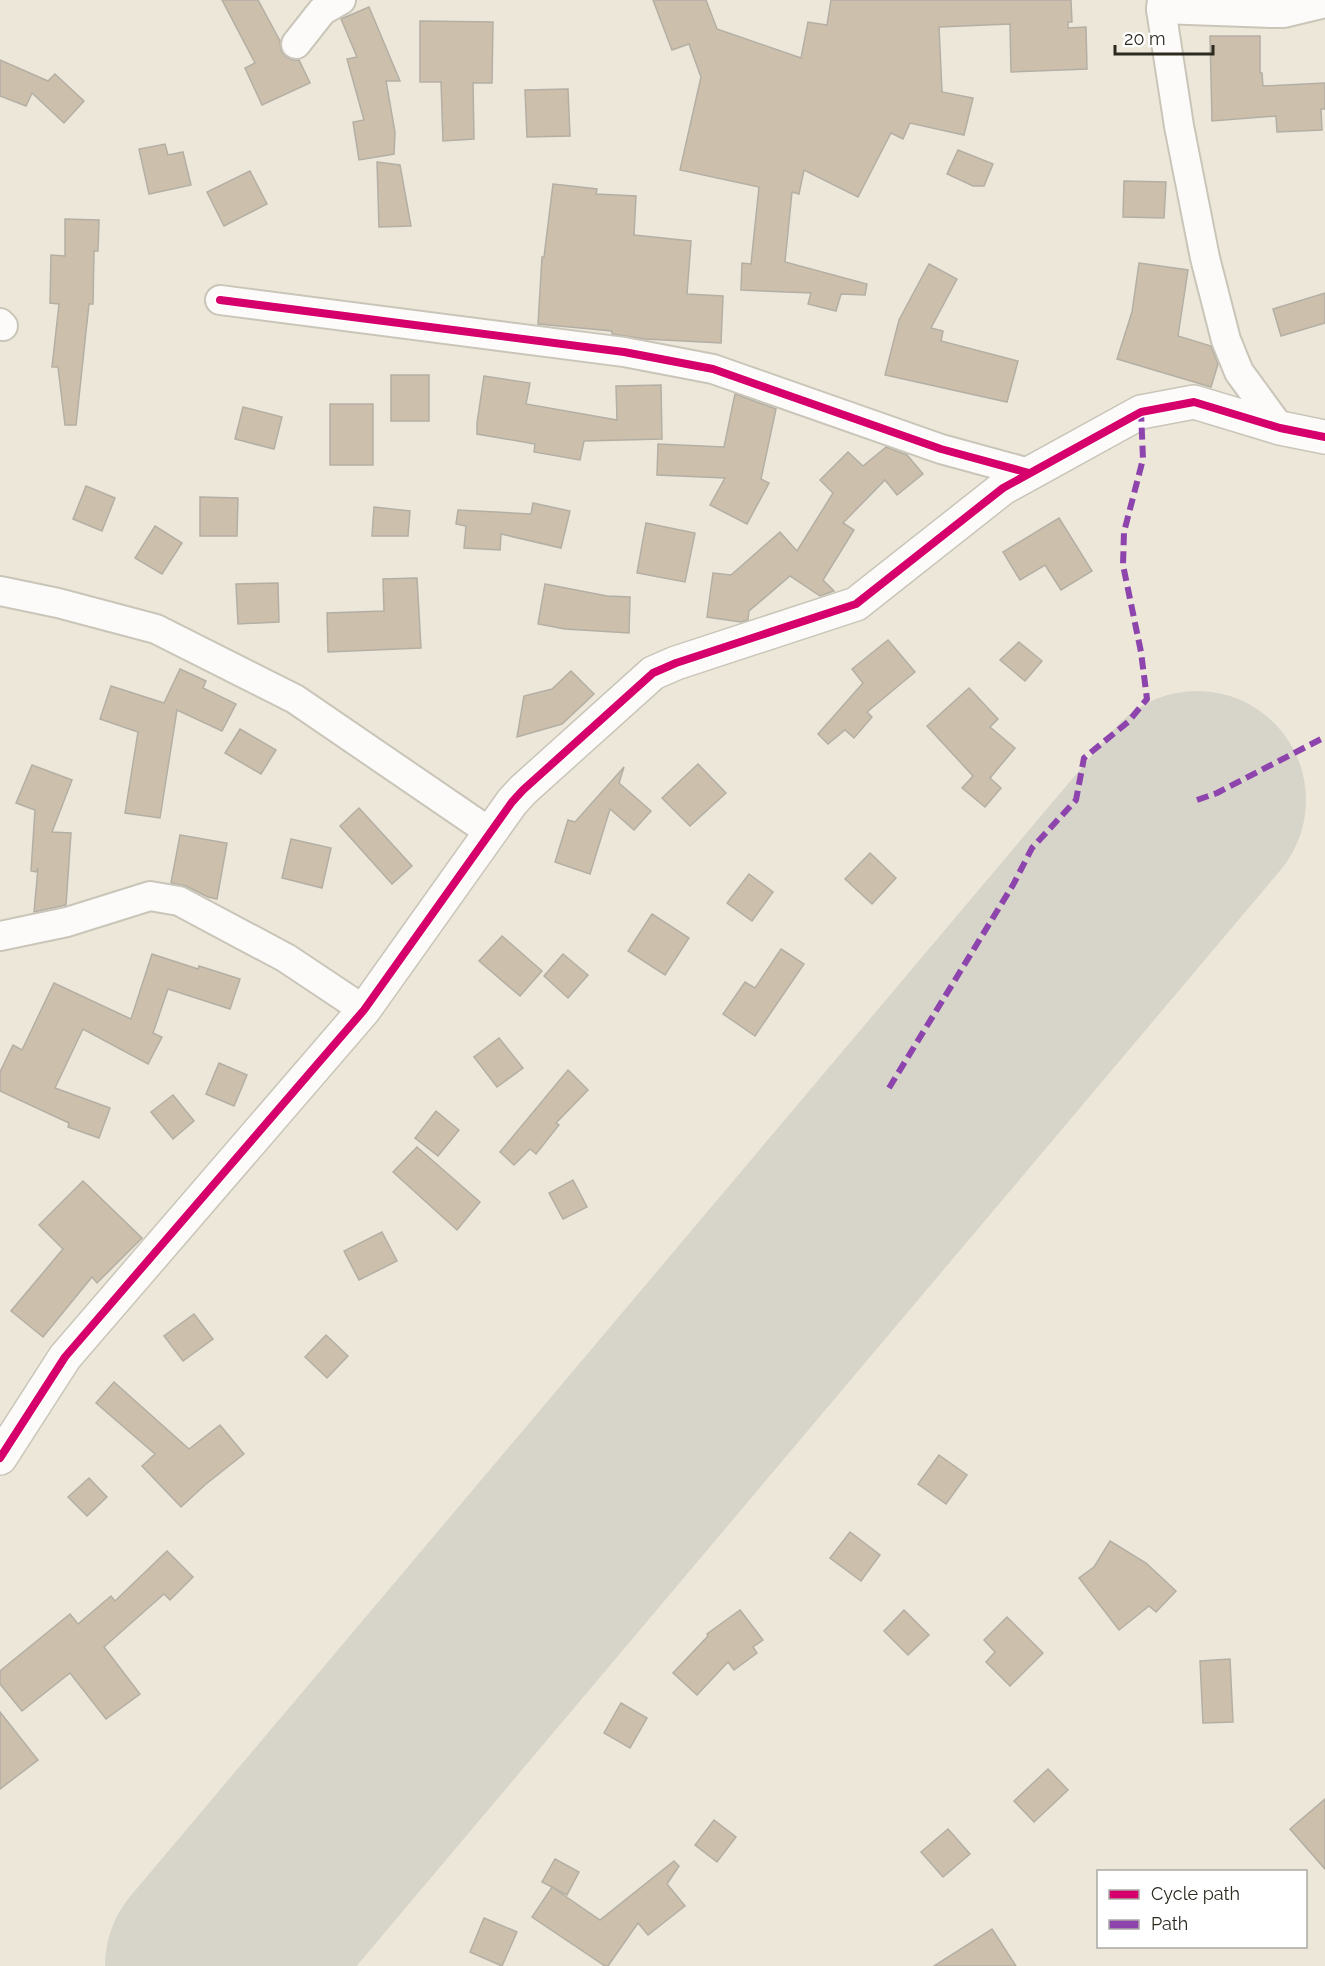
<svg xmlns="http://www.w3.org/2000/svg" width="1325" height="1966" viewBox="0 0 1325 1966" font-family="Raleway,sans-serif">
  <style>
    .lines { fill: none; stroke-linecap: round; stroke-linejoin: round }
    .runway { stroke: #d7d4ca; stroke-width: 218 }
    .building { fill: #ccbfac; stroke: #b4afa4; stroke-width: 1.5 }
    .minor-casing { stroke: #c9c5b9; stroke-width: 32 }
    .tertiary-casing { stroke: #c9c5b9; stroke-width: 36 }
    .minor { stroke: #fcfbf9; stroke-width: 28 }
    .tertiary { stroke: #fcfbf9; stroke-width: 33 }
    .quiet { stroke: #8e44ad; stroke-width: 6; stroke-dasharray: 12 6; stroke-linecap: butt }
    .cycleway-casing { stroke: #fff; stroke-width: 11 }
    .cycleway { stroke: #d6006c; stroke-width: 8 }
  </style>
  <rect width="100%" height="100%" fill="#ece7d8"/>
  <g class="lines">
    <polyline class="runway" points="214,1966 1197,800"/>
  </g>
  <g class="building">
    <polygon points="222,0 258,0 280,41 281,51 286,57 293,60 299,60 310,83 262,105 245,68 255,63"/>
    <polygon points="653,0 706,0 717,29 801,58 808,22 827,25 831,0 1071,0 1072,22 1068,22 1068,28 1086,27 1087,69 1011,72 1010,24 939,27 942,92 973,98 964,135 910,123 903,139 891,133 858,197 804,170 799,194 792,192 785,262 867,284 865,295 841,294 836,311 808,304 811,293 741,290 742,263 751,264 759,187 680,170 701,77 689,44 672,50"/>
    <polygon points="369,7 400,81 386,81 395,132 394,154 359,160 353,122 364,120 347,59 357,57 341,19"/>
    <polygon points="420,21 493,22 492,83 473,83 474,139 443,141 441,82 420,82"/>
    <polygon points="1210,36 1260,36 1260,73 1262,73 1263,86 1325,83 1325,109 1321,109 1322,130 1277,132 1276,116 1212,121"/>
    <polygon points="0,60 48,81 55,74 84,101 64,123 32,93 26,106 0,96"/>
    <polygon points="568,89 570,136 527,137 525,90"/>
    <polygon points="165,144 168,155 183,152 191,185 149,194 139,149"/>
    <polygon points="958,150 993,164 984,186 973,186 947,174"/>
    <polygon points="377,162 400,165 411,226 379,227"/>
    <polygon points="250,171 267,204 224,226 207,192"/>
    <polygon points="1124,181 1166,182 1164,218 1123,217"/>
    <polygon points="553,184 597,189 596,194 636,196 634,235 691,241 687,294 723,296 721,343 645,339 612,334 612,331 538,324 542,257 544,257"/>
    <polygon points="65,219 99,220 98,251 94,251 93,304 89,304 76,425 65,425 58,367 52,367 59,304 50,303 51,255 65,256"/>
    <polygon points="1139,263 1188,270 1178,336 1211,346 1218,364 1211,387 1117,359 1132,312"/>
    <polygon points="929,264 957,279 931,328 943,331 941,341 1018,361 1007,402 885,375 899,320"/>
    <polygon points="1325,293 1325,323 1281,336 1273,309"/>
    <rect x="391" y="375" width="38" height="46"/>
    <polygon points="484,376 530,383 526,404 617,420 616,386 661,385 662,439 584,441 580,460 534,452 535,444 477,434 477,423"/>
    <polygon points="735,394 776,409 761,479 769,483 747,524 710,505 725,478 657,475 658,444 724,447"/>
    <rect x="330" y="404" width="43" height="61"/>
    <polygon points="243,407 282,417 274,449 235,439"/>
    <polygon points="886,447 907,455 923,474 897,495 885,480 843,523 854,530 823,580 834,591 820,596 790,576 749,611 748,620 741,622 707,617 713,573 731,575 780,532 797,551 833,493 820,480 848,452 863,466"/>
    <polygon points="86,486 115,498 102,531 73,519"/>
    <polygon points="200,497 238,498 237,536 200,536"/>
    <polygon points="533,503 570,511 561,548 501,534 500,550 464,548 466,526 456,524 458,510 531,514"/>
    <polygon points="374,507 410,511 408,536 372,536"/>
    <polygon points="1059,518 1092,571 1061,590 1045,565 1020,580 1003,552"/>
    <polygon points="646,523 695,533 685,582 637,573"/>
    <polygon points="155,526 182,543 162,574 135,558"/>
    <polygon points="417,578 421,648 328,652 327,613 384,611 383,579"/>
    <polygon points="278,583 279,622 238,624 236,584"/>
    <polygon points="545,584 607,596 630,597 629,633 565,629 538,624"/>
    <polygon points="888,640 915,672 867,712 872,717 854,738 845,730 828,744 818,734 863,683 852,669"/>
    <polygon points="1019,642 1042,661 1025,681 1000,660"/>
    <polygon points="180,669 206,681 203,688 236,704 222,731 177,710 160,818 125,813 138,732 100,719 111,686 164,703"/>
    <polygon points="571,671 594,694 562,724 517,737 524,696 552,689"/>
    <polygon points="969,688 998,719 990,727 1015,748 990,778 1001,788 985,807 962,788 973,776 927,726"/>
    <polygon points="240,729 276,750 261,774 225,753"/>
    <polygon points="698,764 726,793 690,826 662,798"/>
    <polygon points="32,765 72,780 52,832 71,833 66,905 34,912 38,868 36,872 31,871 35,810 16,803"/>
    <polygon points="624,767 619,783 651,811 634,830 610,809 590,874 555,862 568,820 575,822"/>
    <polygon points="359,808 412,866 392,884 340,826"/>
    <polygon points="180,835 227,843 217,899 208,897 186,886 171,883"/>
    <polygon points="291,839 331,848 322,888 282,878"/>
    <polygon points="870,853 896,878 872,904 845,879"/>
    <polygon points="749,874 773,892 752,921 727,903"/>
    <polygon points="652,914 689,938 665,975 628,951"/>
    <polygon points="502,936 542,971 520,996 479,961"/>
    <polygon points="781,949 804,964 755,1036 723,1014 745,982 755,988"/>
    <polygon points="152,954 198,969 199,966 240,979 230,1009 168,989 153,1033 162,1037 148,1064 83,1029 55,1088 110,1108 99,1138 68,1127 69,1123 0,1091 0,1072 13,1045 22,1050 54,983 131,1019"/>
    <polygon points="563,954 588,975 568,998 544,976"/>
    <polygon points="499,1038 523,1068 497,1087 474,1057"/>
    <polygon points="219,1063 247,1075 234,1106 206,1094"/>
    <polygon points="568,1070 588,1090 556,1123 559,1125 536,1154 530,1149 514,1165 500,1152"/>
    <polygon points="173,1095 194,1121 173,1139 151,1112"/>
    <polygon points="436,1111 459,1130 438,1156 415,1138"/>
    <polygon points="417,1147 480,1202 457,1230 393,1172"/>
    <polygon points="573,1180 587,1207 563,1219 549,1193"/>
    <polygon points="83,1181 142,1238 97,1283 92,1277 43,1337 11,1311 63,1249 39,1225"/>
    <polygon points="382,1232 397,1261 359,1280 344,1251"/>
    <polygon points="194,1314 213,1339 183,1361 164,1336"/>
    <polygon points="326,1335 348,1356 327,1378 305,1357"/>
    <polygon points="114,1382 189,1449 220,1425 244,1454 206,1484 181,1507 142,1466 155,1454 96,1403"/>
    <polygon points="939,1455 967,1475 946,1504 918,1484"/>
    <polygon points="89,1478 107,1497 87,1516 68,1497"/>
    <polygon points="850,1532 880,1555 861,1581 830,1558"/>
    <polygon points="1110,1541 1146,1563 1176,1591 1156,1612 1149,1606 1119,1630 1079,1578 1094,1567"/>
    <polygon points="167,1551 193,1577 170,1600 164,1594 104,1647 140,1694 106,1719 70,1673 22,1711 0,1684 0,1671 70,1614 78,1624 111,1596 115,1601"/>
    <polygon points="740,1610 763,1640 753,1647 757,1653 734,1670 728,1662 697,1695 673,1673 708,1636 707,1634"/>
    <polygon points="904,1610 929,1635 908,1655 884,1631"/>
    <polygon points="1007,1617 1043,1653 1010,1686 986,1662 995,1652 984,1640"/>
    <polygon points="1230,1659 1233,1722 1203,1723 1200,1661"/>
    <polygon points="621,1703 647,1718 630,1748 604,1733"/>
    <polygon points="0,1712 38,1760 0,1789"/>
    <polygon points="1048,1769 1068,1790 1034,1822 1014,1801"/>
    <polygon points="1325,1799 1325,1869 1290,1829"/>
    <polygon points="714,1820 736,1837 717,1862 695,1845"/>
    <polygon points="948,1829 970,1854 943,1877 921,1852"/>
    <polygon points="555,1859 579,1872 567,1895 542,1882"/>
    <polygon points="674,1861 679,1866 667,1884 685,1906 648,1935 638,1923 608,1966 605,1966 532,1917 552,1887 600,1920"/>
    <polygon points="484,1918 517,1932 502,1966 470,1952"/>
    <polygon points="992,1929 1016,1966 934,1966"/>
  </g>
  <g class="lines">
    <g class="minor-casing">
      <g id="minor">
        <polyline points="1162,0 1161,9 1179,126 1205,258 1226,340 1239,372 1280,428"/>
        <polyline points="1161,9 1272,13 1284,13 1325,3"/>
        <polyline points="296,44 322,11 341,0"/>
        <polyline points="220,300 624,352 713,369 941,449 1029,473"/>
        <polyline points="0,323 3,326"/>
        <polyline points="0,591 58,603 156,629 295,699 491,833"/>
        <polyline points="0,936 67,922 150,896 179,901 286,958 364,1010"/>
      </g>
    </g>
    <g class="tertiary-casing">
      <polyline id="tertiary" points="0,1458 65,1357 364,1010 512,802 523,790 653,673 676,663 856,604 1003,488 1141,412 1194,402 1280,428 1325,437"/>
    </g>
    <use href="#minor" class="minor"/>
    <use href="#tertiary" class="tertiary"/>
    <g class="quiet">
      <polyline points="1197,800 1217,793 1325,737"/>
      <polyline points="889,1088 1013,885 1032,848 1076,800 1084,758 1128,722 1147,699 1141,652 1123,565 1124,532 1143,459 1141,412"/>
    </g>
    <g class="cycleway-casing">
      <g id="cycleway">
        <polyline points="220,300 624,352 713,369 941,449 1029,473"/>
        <polyline points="0,1458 65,1357 364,1010 512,802 523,790 653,673 676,663 856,604 1003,488 1141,412 1194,402 1280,428 1325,437"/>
      </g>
    </g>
    <use href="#cycleway" class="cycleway"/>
  </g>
  <rect x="1097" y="1870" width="210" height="78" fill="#ffffff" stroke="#aba9a5" stroke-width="1.5"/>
  <rect x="1109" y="1890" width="30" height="9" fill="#d6006c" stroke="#aba9a5" stroke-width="1.5"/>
  <text x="1151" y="1900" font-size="18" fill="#2c291f">Cycle path</text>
  <rect x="1109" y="1920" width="30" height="9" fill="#8e44ad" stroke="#aba9a5" stroke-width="1.5"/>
  <text x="1151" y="1930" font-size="18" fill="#2c291f">Path</text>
  <path d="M1115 45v9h98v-9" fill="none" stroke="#2c291f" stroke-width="3"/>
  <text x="1124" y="45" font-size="18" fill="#2c291f" stroke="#ffffff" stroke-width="4.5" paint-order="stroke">20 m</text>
</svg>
